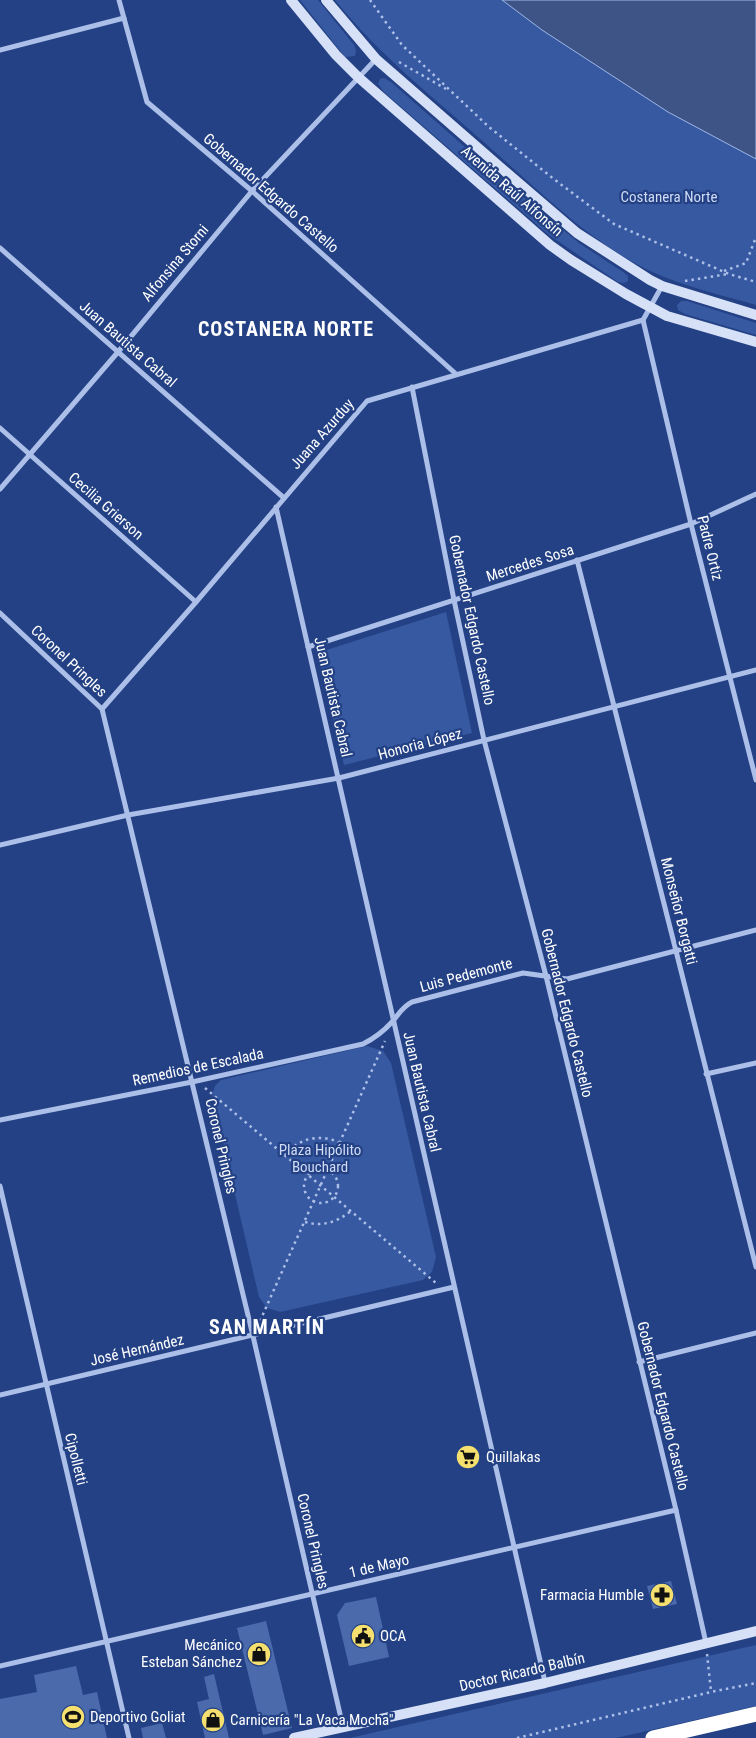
<svg xmlns="http://www.w3.org/2000/svg" width="756" height="1738" viewBox="0 0 756 1738" font-family="'Roboto Condensed',sans-serif">
  <style>
    .green { fill: #3759a1 }
    .water { fill: #3e5486; stroke: #a0b8e9 }
    .building { fill: #4b6aac }
    .lines { fill: none; stroke-linecap: round; stroke-linejoin: round }
    .path { stroke: #acbfe8; stroke-width: 2.5; stroke-dasharray: 2.5 4; stroke-linecap: butt }
    .street { stroke: #acbfe8; stroke-width: 5 }
    .secondary { stroke: #d6e0f7; stroke-width: 10 }
    .highway { stroke: #fff; stroke-width: 15 }
    .labels { text-anchor: middle; dominant-baseline: central; stroke-width: 4.5; stroke-linejoin: round; paint-order: stroke }
    .street-label { font-size: 15px; fill: #fff; stroke: #234184 }
    .park-label { font-size: 15px; fill: #d0dcf6; stroke: #234184 }
    .poi-label { font-size: 15px; fill: #fff; stroke: #234184; text-anchor: start }
    .district-label { font-size: 20px; font-weight: bold; letter-spacing: 1px; fill: #fff; stroke: #234184 }
  </style>
  <rect width="100%" height="100%" fill="#234184"/>
  <g class="green">
    <polygon points="300,0 318,0 354,45 356,50 355,56 345,57"/>
    <path d="M335 0H502L542 30 668 112 756 159V305C714 293 669 283 631 261 577 230 533 185 486 144 434 98 379 55 335 0Z"/>
    <polygon points="384,78 391,82 491,170 579,243 623,272 628,276 628,281 624,283 618,282 549,235 384,92 378,84 380,79"/>
    <polygon points="681,301 687,301 756,323 756,335 685,314 678,310 677,305"/>
    <polygon points="446,612 472,733 344,765 317,653"/>
    <polygon points="367,1046 383,1051 391,1063 436,1257 432,1272 423,1280 280,1312 267,1308 259,1297 212,1096 215,1086 221,1080"/>
    <polygon points="756,1645 756,1706 616,1738 350,1738"/>
  </g>
  <polygon class="water" points="502,0 756,0 756,159 668,112 542,30"/>
  <g class="building">
    <polygon points="671,1581 677,1604 653,1609 647,1586"/>
    <polygon points="376,1597 389,1657 349,1666 337,1615 345,1603"/>
    <polygon points="266,1621 292,1728 263,1735 237,1628"/>
    <polygon points="76,1666 83,1695 97,1692 107,1738 0,1738 0,1699 37,1692 34,1675"/>
    <polygon points="214,1674 229,1738 205,1738 197,1702 209,1699 204,1677"/>
    <polygon points="162,1723 166,1738 143,1738 141,1728"/>
  </g>
  <g class="lines">
    <g class="path">
      <polyline points="370,0 402,45 489,127 555,180 614,224 729,274 756,282"/>
      <polyline points="399,62 446,89"/>
      <polyline points="724,271 746,263 756,237"/>
      <polyline points="685,281 728,274"/>
      <polyline points="205,1088 436,1283"/>
      <path d="M285 1155C299 1138 320 1133 340 1143"/>
      <circle cx="321" cy="1186" r="17"/>
      <path d="M305 1222C323 1227 337 1222 351 1211"/>
      <polyline points="260,1321 385,1041"/>
      <polyline points="707,1654 711,1691"/>
      <polyline points="517,1738 711,1692 756,1683"/>
    </g>
    <g class="street">
      <polyline points="119,0 147,102 252,191 456,374"/>
      <polyline points="0,50 124,18"/>
      <polyline points="0,248 284,498"/>
      <polyline points="643,320 691,524 756,780"/>
      <polyline points="412,387 454,600 484,740 546,976 676,1510 706,1643"/>
      <polyline points="0,428 196,602"/>
      <polyline points="0,489 118,352 252,191 376,59"/>
      <polyline points="276,507 545,1682"/>
      <polyline points="577,560 756,1267"/>
      <polyline points="0,613 102,709 253,1336 343,1727"/>
      <polyline points="308,647 691,524 756,494"/>
      <polyline points="102,709 196,602 367,401 643,320 662,286"/>
      <polyline points="0,845 128,815 339,778 756,670"/>
      <polyline points="706,1074 756,1063"/>
      <path d="M0 1120 192 1082 363 1044C375 1038 383 1032 392 1022 399 1014 402 1007 412 1002L523 973 567 979 756 930"/>
      <polyline points="0,1186 129,1738"/>
      <polyline points="639,1362 756,1333"/>
      <polyline points="0,1395 454,1287"/>
      <polyline points="0,1666 676,1510"/>
    </g>
    <g class="secondary">
      <polyline points="291,0 336,55 358,77 550,245 571,260 626,294 667,316 756,342"/>
      <polyline points="326,0 376,59 500,167 577,233 650,280 662,286 756,315"/>
      <polyline points="294,1738 545,1683 756,1631"/>
    </g>
    <polyline class="highway" points="653,1738 756,1714"/>
  </g>
  <defs>
    <g id="supermarket-disc" transform="scale(1.25)"><circle r="9.5" fill="#f4df6f" stroke="#234184"/><path d="M-6-5.5h2.5l.6 2H6L4.5 2H-2.5L-4.4-4H-6ZM-1.5 3.2a1.3 1.3 0 1 0 .1 0ZM3 3.2a1.3 1.3 0 1 0 .1 0Z" fill="#111"/></g>
    <g id="pharmacy-disc" transform="scale(1.25)"><circle r="9.5" fill="#f4df6f" stroke="#234184"/><path d="M-2-6h4v4h4v4h-4v4h-4v-4h-4v-4h4Z" fill="#111"/></g>
    <g id="civic-disc" transform="scale(1.25)"><circle r="9.5" fill="#f4df6f" stroke="#234184"/><path d="M-.6-6.5H3V-4.5H.6V-3L4-1V1h2V6H-6V1h2V-1L-.6-3ZM-1.2 2.5V6h2.4V2.5Z" fill="#111"/></g>
    <g id="shop-disc" transform="scale(1.25)"><circle r="9.5" fill="#f4df6f" stroke="#234184"/><path d="M-5-2.5h2.3a2.7 3.5 0 0 1 5.4 0H5L5.5 6h-11ZM-1.5-2.5h3a1.5 2.3 0 0 0-3 0Z" fill="#111"/></g>
    <g id="stadium-disc" transform="scale(1.25)"><circle r="9.5" fill="#f4df6f" stroke="#234184"/><path d="M0-5a6.5 5 0 1 0 0 10a6.5 5 0 1 0 0-10ZM-3.5-1.8h7v3.6h-7Z" fill="#111"/></g>
  </defs>
  <g fill-rule="evenodd">
    <use href="#supermarket-disc" x="468" y="1457"/>
    <use href="#pharmacy-disc" x="662" y="1595"/>
    <use href="#civic-disc" x="363" y="1636"/>
    <use href="#shop-disc" x="259" y="1654"/>
    <use href="#stadium-disc" x="73" y="1717"/>
    <use href="#shop-disc" x="213" y="1720"/>
  </g>
  <g class="labels">
    <g class="street-label">
      <text transform="translate(512 191) rotate(41)">Avenida Raúl Alfonsín</text>
      <text transform="translate(271 193) rotate(41)">Gobernador Edgardo Castello</text>
      <text transform="translate(175 263) rotate(-50)">Alfonsina Storni</text>
      <text transform="translate(128 344) rotate(41)">Juan Bautista Cabral</text>
      <text transform="translate(322 434) rotate(-49)">Juana Azurduy</text>
      <text transform="translate(106 506) rotate(41)">Cecilia Grierson</text>
      <text transform="translate(710 548) rotate(76)">Padre Ortiz</text>
      <text transform="translate(530 563) rotate(-18)">Mercedes Sosa</text>
      <text transform="translate(472 620) rotate(78)">Gobernador Edgardo Castello</text>
      <text transform="translate(69 661) rotate(43)">Coronel Pringles</text>
      <text transform="translate(333 697) rotate(77)">Juan Bautista Cabral</text>
      <text transform="translate(420 744) rotate(-15)">Honoria López</text>
      <text transform="translate(679 911) rotate(76)">Monseñor Borgatti</text>
      <text transform="translate(466 975) rotate(-15)">Luis Pedemonte</text>
      <text transform="translate(567 1013) rotate(76)">Gobernador Edgardo Castello</text>
      <text transform="translate(198 1067) rotate(-12)">Remedios de Escalada</text>
      <text transform="translate(422 1092) rotate(77)">Juan Bautista Cabral</text>
      <text transform="translate(221 1146) rotate(77)">Coronel Pringles</text>
      <text transform="translate(137 1350) rotate(-13)">José Hernández</text>
      <text transform="translate(663 1406) rotate(76)">Gobernador Edgardo Castello</text>
      <text transform="translate(76 1459) rotate(76)">Cipolletti</text>
      <text transform="translate(313 1541) rotate(77)">Coronel Pringles</text>
      <text transform="translate(379 1566) rotate(-13)">1 de Mayo</text>
      <text transform="translate(522 1672) rotate(-13)">Doctor Ricardo Balbín</text>
    </g>
    <g class="park-label">
      <text x="669" y="197">Costanera Norte</text>
      <text x="320" y="1150">Plaza Hipólito<tspan x="320" dy="17">Bouchard</tspan></text>
    </g>
    <g class="poi-label">
      <text x="486" y="1457">Quillakas</text>
      <text x="644" y="1595" text-anchor="end">Farmacia Humble</text>
      <text x="380" y="1636">OCA</text>
      <text x="242" y="1645" text-anchor="end">Mecánico<tspan x="242" dy="17">Esteban Sánchez</tspan></text>
      <text x="90" y="1717">Deportivo Goliat</text>
      <text x="230" y="1720">Carnicería "La Vaca Mocha"</text>
    </g>
    <g class="district-label">
      <text x="286" y="329">COSTANERA NORTE</text>
      <text x="267" y="1327">SAN MARTÍN</text>
    </g>
  </g>
</svg>
